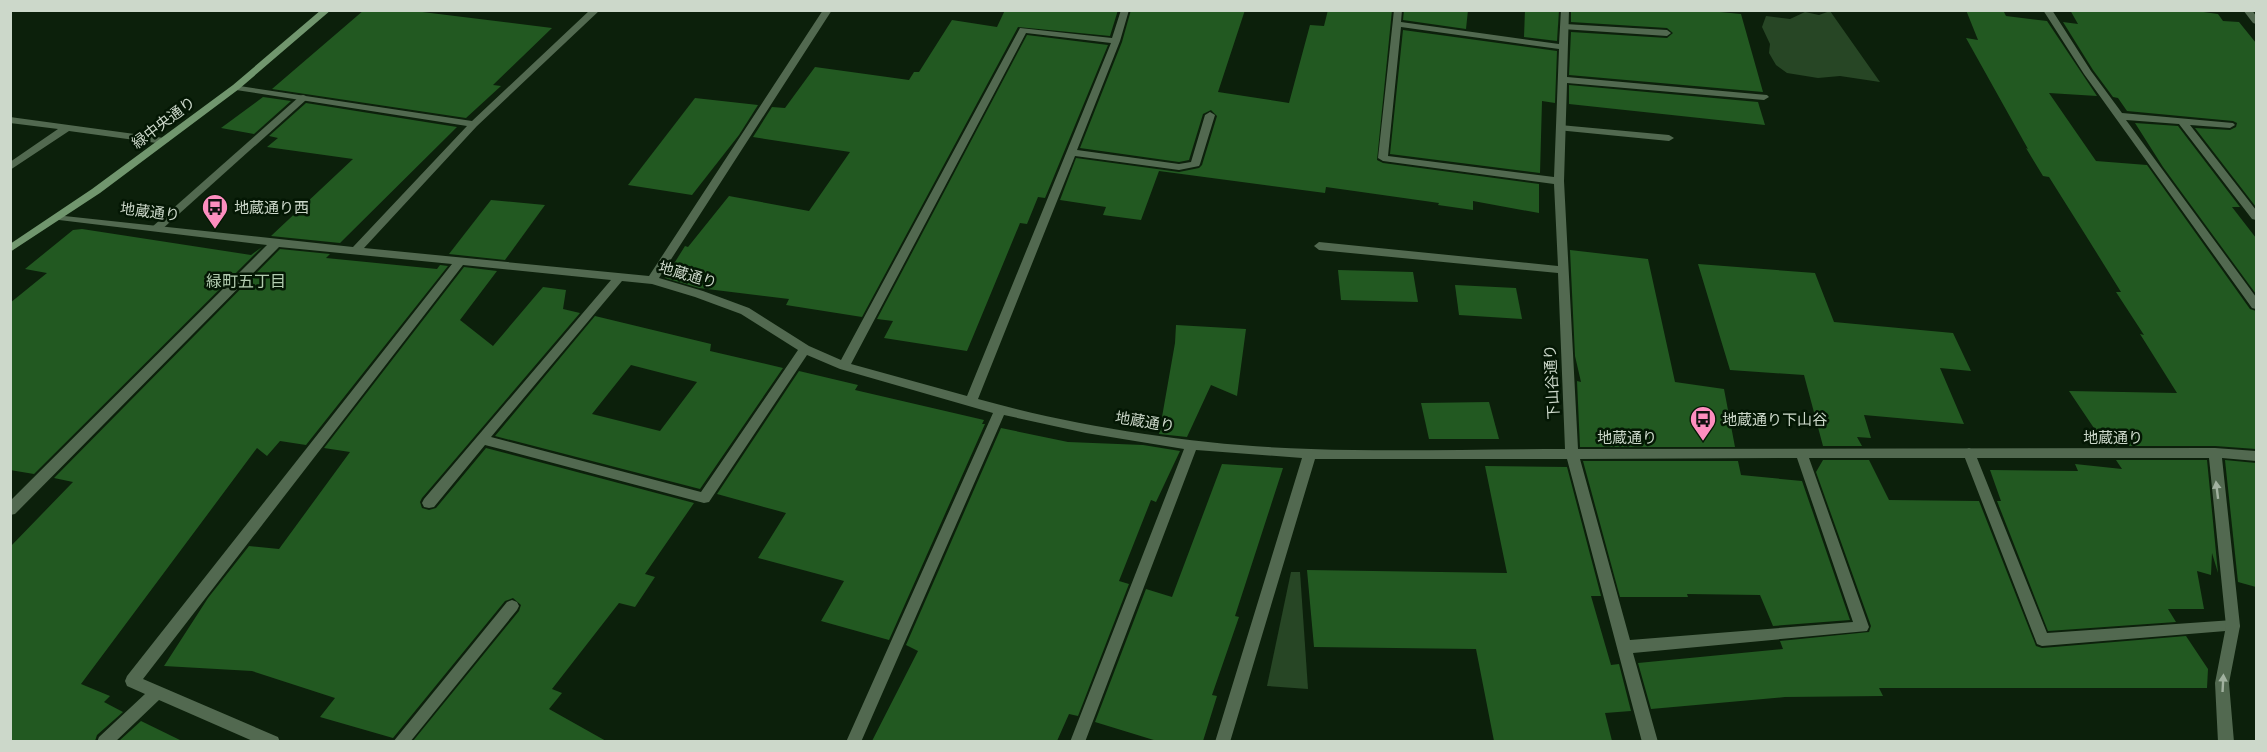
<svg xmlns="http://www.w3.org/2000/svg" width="2267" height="752" viewBox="0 0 2267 752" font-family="'Open Sans','Noto Sans JP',sans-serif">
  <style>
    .green { fill: #274625 }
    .building { fill: #225921; fill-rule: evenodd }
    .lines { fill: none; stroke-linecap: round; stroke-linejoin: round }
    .lane { fill: #526950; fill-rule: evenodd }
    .street { fill: #526950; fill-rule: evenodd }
    .secondary { fill: #71966e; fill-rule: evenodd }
    .oneway { fill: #a1b19f }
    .labels { text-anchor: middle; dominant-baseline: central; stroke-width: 5; stroke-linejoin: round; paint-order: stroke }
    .street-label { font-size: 15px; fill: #ccd8ca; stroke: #041704 }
    .poi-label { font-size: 15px; fill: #ccd8ca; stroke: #041704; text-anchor: start }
    .neighbourhood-label { font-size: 16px; fill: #b2ccb0; stroke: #041704 }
  </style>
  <rect width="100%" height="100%" fill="#0c200b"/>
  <g class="green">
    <polygon points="1830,11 1880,82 1840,76 1818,78 1787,73 1776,65 1769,53 1770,44 1762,27 1766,16 1790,19 1805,12 1819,15"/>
    <polygon points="1291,572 1300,572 1308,689 1267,686"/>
  </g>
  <g class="building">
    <polygon points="364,10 406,10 552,28 493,85 501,86 466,118 272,89"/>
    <polygon points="1005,10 1118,10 1110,36 1018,27 862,317 786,305 789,299 699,288 665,278 685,246 688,247 729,196 809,211 850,152 753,137 772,107 785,108 815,67 909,80 914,72 919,72 952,20 997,27"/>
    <polygon points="1131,10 1245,10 1218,92 1289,103 1310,25 1324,26 1328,10 1392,10 1377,160 1383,163 1539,184 1539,213 1473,201 1473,210 1438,205 1439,203 1326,187 1325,193 1159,171 1141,220 1103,215 1106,207 1060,200 1076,158 1179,172 1199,168 1202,165 1217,116 1211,110 1203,114 1189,160 1179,162 1080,148 1122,42"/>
    <polygon points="1404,10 1468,10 1466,29 1403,20"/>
    <polygon points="1525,10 1559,10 1557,41 1524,37"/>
    <polygon points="1571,10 1699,10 1741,14 1763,92 1569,75 1571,32 1667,38 1673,33 1667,28 1571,22"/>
    <polygon points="1966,10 2003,10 2006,16 2047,21 2097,96 2049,93 2096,161 2147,165 2250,309 2256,311 2256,449 2215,446 2106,446 2069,391 2177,393 2140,334 2144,335 2116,292 2121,292 2088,239 2049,177 2043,176 2026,148 2028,149 1966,38 1978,40"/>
    <polygon points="2070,10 2189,10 2218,14 2223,21 2239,22 2256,43 2256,207 2195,128 2230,130 2236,127 2237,123 2233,121 2127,111 2118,98 2113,97 2093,70 2063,22 2078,24"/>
    <polygon points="1403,30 1557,51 1555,103 1542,101 1540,173 1390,154"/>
    <polygon points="1027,35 1108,45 1045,198 1038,197 1027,224 1020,223 967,351 884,338 893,321 877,319"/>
    <polygon points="1569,85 1758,102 1765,125 1569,104"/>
    <polygon points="263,97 291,101 254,134 221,128"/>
    <polygon points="695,98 758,105 739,135 692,195 628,185"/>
    <polygon points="306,103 457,127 340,243 271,236 353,159 267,147 278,138 269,136"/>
    <polygon points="2135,123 2178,126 2240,207 2232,207 2256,238 2256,294 2163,167"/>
    <polygon points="491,200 545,205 505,260 449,254"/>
    <polygon points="82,229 251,255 262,247 34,474 10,470 10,303 47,273 25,269 73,230"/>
    <polygon points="280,249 330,254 326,258 437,269 440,265 448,266 306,445 280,441 267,456 257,448 81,684 110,696 104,702 123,712 97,735 95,741 10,741 10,547 73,482 54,478"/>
    <polygon points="1570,250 1648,259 1675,382 1724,389 1735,447 1580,447 1577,381 1581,382 1575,356"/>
    <polygon points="1698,264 1815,273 1834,322 1953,333 1971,371 1940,368 1964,424 1864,415 1871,438 1857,437 1862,446 1823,446 1804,375 1730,370"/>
    <polygon points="464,267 497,271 460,320 493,346 543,287 566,290 563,309 580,313 422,498 420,502 422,508 429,510 436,508 486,448 694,503 645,574 655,577 635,607 619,603 552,689 562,693 549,709 606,741 413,741 519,611 521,605 513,598 505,601 393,738 320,717 335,698 252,671 164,666 208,598 249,546 279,549 350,452 324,448"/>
    <polygon points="1338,270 1413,272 1418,302 1341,300"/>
    <polygon points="1455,285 1516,288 1522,319 1459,315"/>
    <path d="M595 316 711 344 710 351 783 368 700 489 495 436ZM631 365 697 382 660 431 592 414Z"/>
    <polygon points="1176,325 1246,329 1237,396 1211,385 1187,437 1159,434 1175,343"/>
    <polygon points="799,371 858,385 855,390 984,420 982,424 985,424 889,640 821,621 844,581 758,558 786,513 717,494"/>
    <polygon points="1489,402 1499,439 1429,439 1421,403"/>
    <polygon points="1001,428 1068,442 1143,445 1180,451 1156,502 1151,500 1119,581 1129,584 1078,716 1069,714 1057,741 872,741 918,651 906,645"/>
    <polygon points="1823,460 1869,460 1889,500 1979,501 2036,646 2042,648 2186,636 2208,669 2207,688 1879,688 1883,696 1785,697 1651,709 1638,663 1783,649 1780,641 1869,632 1871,626 1816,472"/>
    <polygon points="2116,460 2207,460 2218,573 2212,553 2211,575 2197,571 2204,609 2168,609 2176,622 2048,631 1997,501 2001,501 1990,470 2078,471 2075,464 2122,469"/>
    <polygon points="2225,460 2256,463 2256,587 2238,582"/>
    <polygon points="1583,461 1738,461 1741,475 1802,481 1850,620 1773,626 1760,595 1687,594 1688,597 1620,597"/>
    <polygon points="1222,464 1283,468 1235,616 1239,617 1212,695 1217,696 1203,741 1157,741 1095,722 1146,589 1172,597"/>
    <polygon points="1485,466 1567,467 1601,596 1591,596 1611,665 1619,664 1631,711 1605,713 1612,741 1494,741 1476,649 1314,647 1307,570 1507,573"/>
    <polygon points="141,721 182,741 119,741"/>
  </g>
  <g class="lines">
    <g class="lane">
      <polygon points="2043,10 2052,10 2091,71 2122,113 2233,123 2235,125 2230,128 2190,125 2256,210 2256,220 2252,219 2179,124 2126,120 2256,297 2256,309 2252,308 2084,74"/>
      <polygon points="2243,10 2252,10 2256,16 2256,24 2253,23"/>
      <polygon points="1565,24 1667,30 1671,33 1667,36 1562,29 1561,27"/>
      <polygon points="303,95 306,96 306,100 160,231 152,231 151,229 152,227 300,96"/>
      <polygon points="1560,125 1669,135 1674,138 1669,141 1557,130 1557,126"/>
      <polygon points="1969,448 1973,450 1975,453 2047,633 2233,620 2238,622 2240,626 2238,630 2042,646 2037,644 1963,453 1965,450"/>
      <polygon points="512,600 517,602 519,606 517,610 410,742 393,742 507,602"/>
    </g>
    <g class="street">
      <path d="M590 10H600L477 126 364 248 649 276 823 10H832L659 278 703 291 749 308 809 346 841 360 1020 28 1112 38 1121 10H1129L1120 41 1077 150 1179 164 1191 162 1205 115 1210 112 1215 115 1200 164 1199 166 1179 170 1075 156 978 399C1081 428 1204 446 1311 449 1395 452 1481 449 1565 449L1558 273 1319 250 1314 246 1319 242 1558 266 1554 184 1383 161 1378 158 1394 10H1402L1401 22 1559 44 1561 10H1569L1567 77 1767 95 1769 97 1764 100 1567 83 1564 181 1578 449 2215 448 2256 451V461L2222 458 2240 626 2229 683 2234 742H2218L2215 683 2226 626 2209 458H1809L1869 627 1867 631 1633 653 1658 742H1642L1567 459H1315L1230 742H1215L1302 458 1196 450 1085 742H1070L1184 449 1086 433 1004 415 861 742H846L993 413 840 369 807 355 709 502 704 503 485 445 434 507 429 508 424 507 422 503 424 499 611 280 463 265 143 679 278 737 280 742H255L159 700 115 742H97L99 737 145 694 127 686 125 681 127 676 452 264 279 247 15 514 10 515V501L267 245 59 220 55 219 54 217 55 215 353 247 467 126 236 90 233 89V85L472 121ZM1401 27 1559 49 1554 177 1388 156ZM1026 33 1111 43 967 396 851 364ZM622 281 652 284 695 297 741 314 798 350 701 492 491 437ZM1797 458 1853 622 1630 640 1580 459Z"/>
      <polygon points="10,117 164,138 169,141 164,144 69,131 10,170 10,162 58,129 10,123"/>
    </g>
    <polygon class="secondary" points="321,10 331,10 239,89 100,193 10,252 10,244 92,189 233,85"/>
  </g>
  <defs><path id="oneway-solid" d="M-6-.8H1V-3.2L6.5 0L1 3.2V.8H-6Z" transform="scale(1.5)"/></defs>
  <g class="oneway">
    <use href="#oneway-solid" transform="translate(2217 490) rotate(-97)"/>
    <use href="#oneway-solid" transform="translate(2223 683) rotate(-87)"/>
  </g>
  <defs>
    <g id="bus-pin" transform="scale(1.35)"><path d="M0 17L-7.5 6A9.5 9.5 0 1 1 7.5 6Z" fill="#fd8ebf" stroke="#041704"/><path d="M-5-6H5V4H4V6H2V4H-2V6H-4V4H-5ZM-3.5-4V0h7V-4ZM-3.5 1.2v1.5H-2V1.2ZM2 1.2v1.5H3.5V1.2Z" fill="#111"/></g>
  </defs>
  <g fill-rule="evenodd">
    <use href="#bus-pin" x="215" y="207"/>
    <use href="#bus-pin" x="1703" y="419"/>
  </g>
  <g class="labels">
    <g class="street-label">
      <text transform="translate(163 122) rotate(-37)">緑中央通り</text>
      <text transform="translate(150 211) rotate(7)">地蔵通り</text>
      <text transform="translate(688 274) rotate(16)">地蔵通り</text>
      <text transform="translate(1551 382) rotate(-93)">下山谷通り</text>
      <text transform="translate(1145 421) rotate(9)">地蔵通り</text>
      <text x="1627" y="437">地蔵通り</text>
      <text x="2113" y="437">地蔵通り</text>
    </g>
    <g class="poi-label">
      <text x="234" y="207">地蔵通り西</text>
      <text x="1722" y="419">地蔵通り下山谷</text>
    </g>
    <g class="neighbourhood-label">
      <text x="246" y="281">緑町五丁目</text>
    </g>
  </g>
  <rect width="2267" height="752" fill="none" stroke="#ccd8ca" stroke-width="24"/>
</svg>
